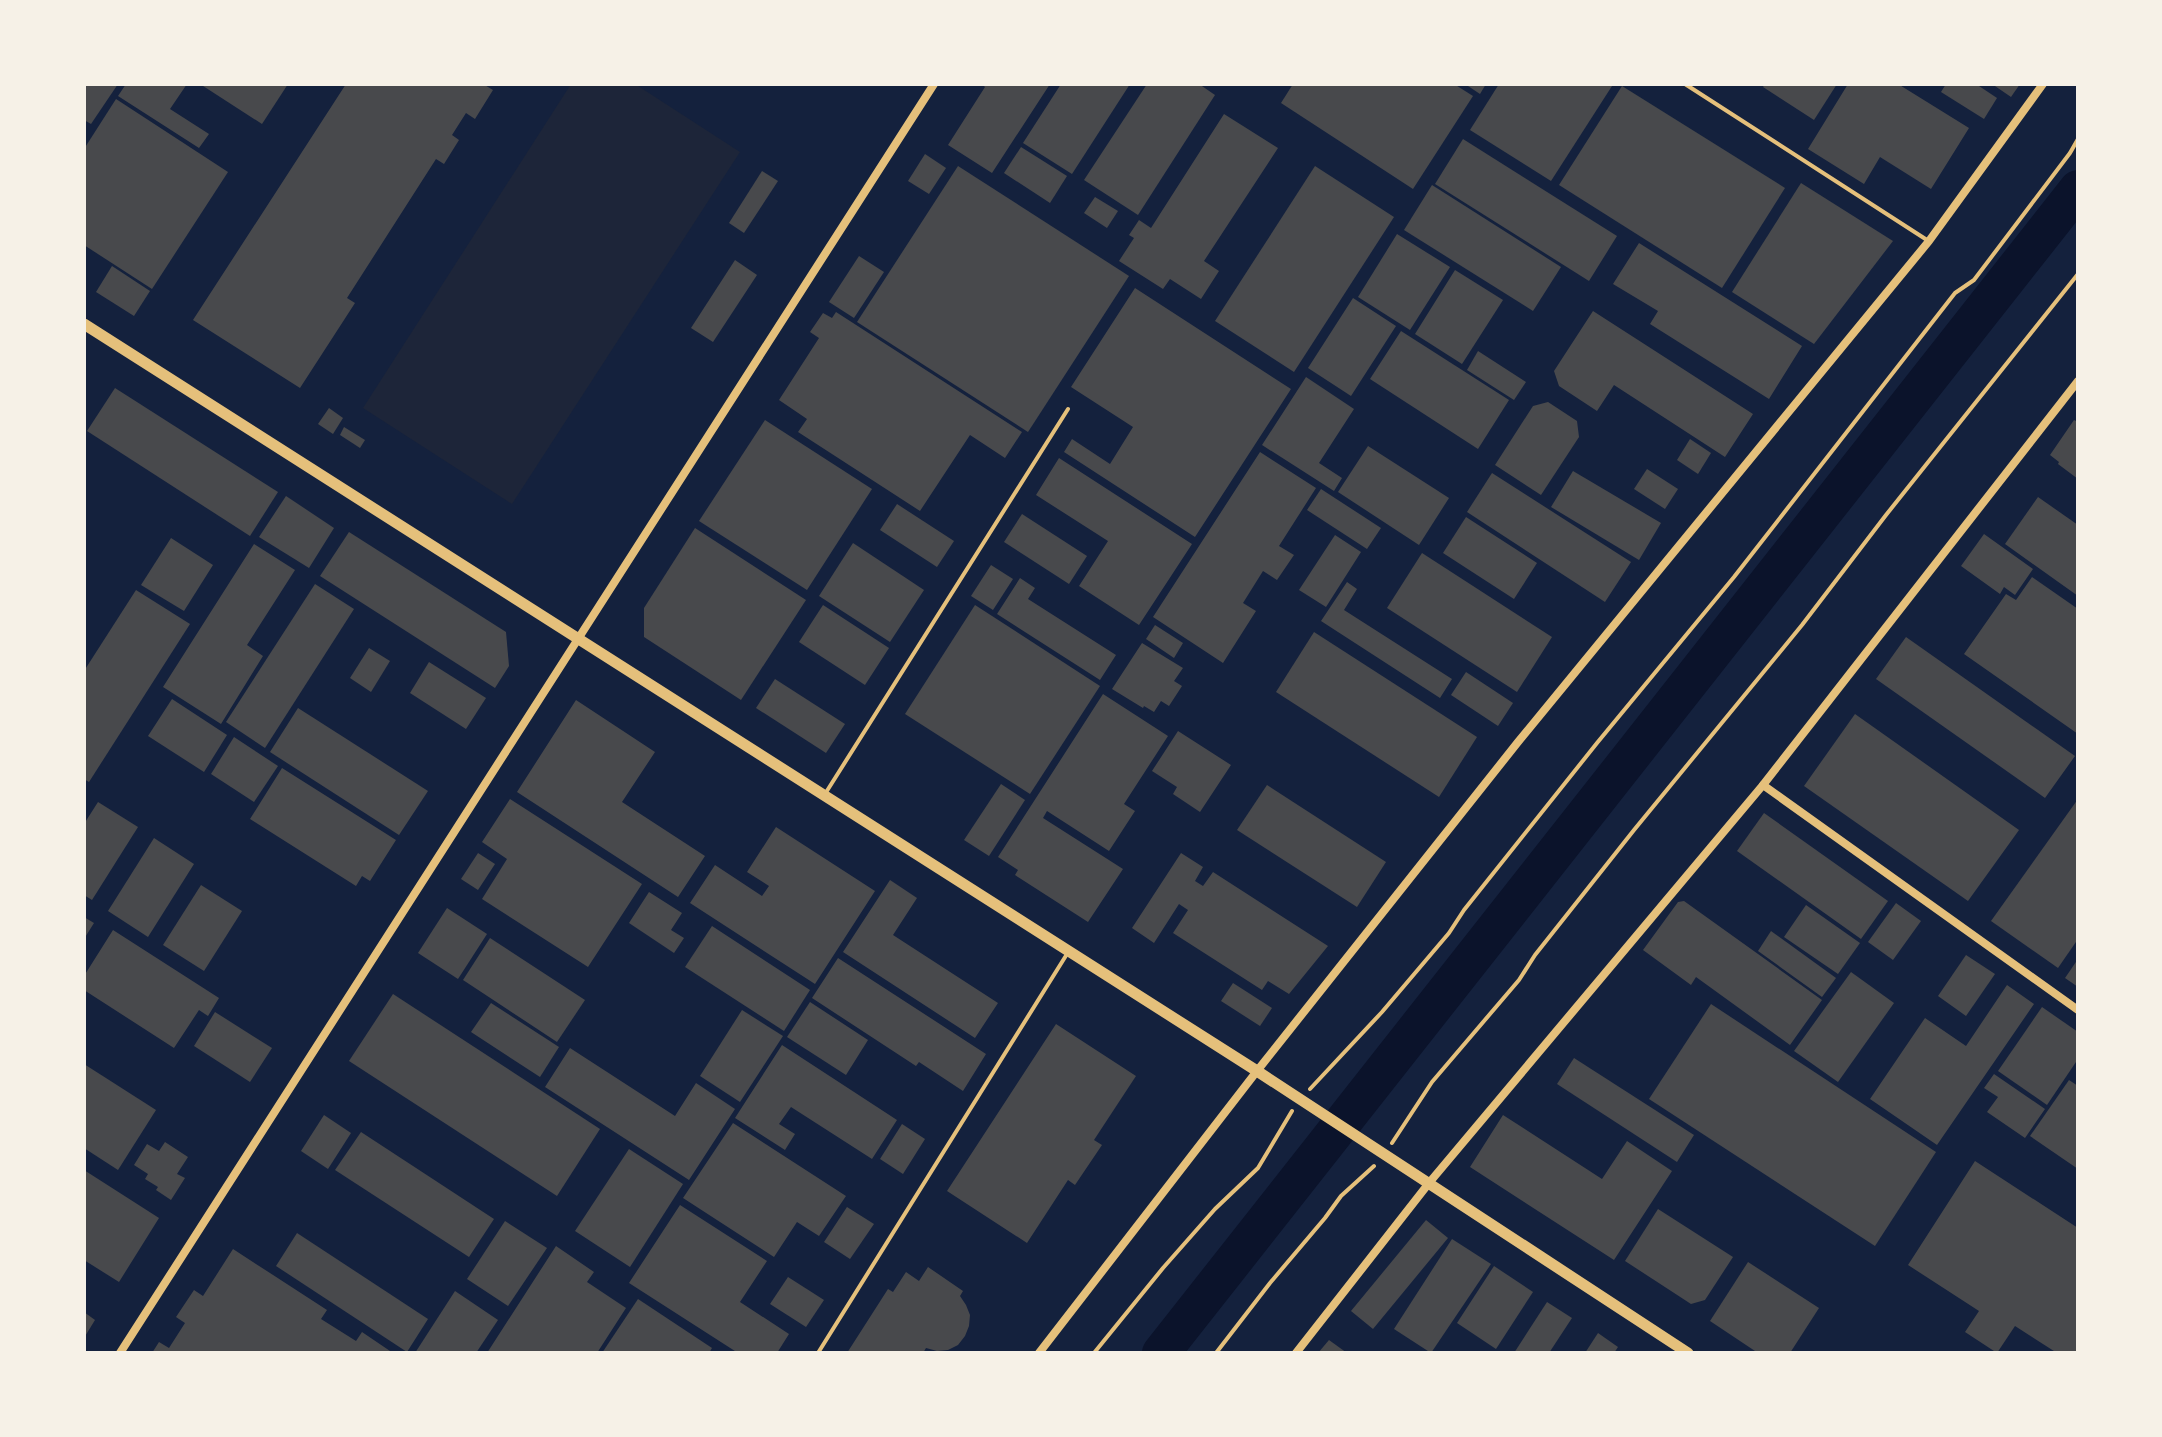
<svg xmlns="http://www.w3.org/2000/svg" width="2162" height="1437" viewBox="0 0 2162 1437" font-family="'Fira Sans',sans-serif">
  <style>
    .green { fill: #1d2539 }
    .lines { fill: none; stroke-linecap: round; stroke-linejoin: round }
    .river { stroke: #0b132b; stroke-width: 38 }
    .building { fill: #48494c }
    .path { stroke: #e5c07b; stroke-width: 4 }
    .service { stroke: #e5c07b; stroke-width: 4 }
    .minor { stroke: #e5c07b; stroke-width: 8 }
    .tertiary { stroke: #e5c07b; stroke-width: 11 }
  </style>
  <rect width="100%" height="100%" fill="#14213d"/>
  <polygon class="green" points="571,84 635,84 740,152 512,504 363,408"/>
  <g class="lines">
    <polyline class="river" points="1161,1353 2078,189"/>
  </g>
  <g class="building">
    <polygon points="84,84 118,84 91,124 84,120"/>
    <polygon points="126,84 187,84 170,109 209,134 199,148 118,96"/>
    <polygon points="200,84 288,84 262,124"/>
    <polygon points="346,84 483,84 493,90 475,119 466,113 452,135 459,140 444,164 436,159 347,298 355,303 300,388 193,320"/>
    <polygon points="982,84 1050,84 992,173 948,145 985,87"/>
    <polygon points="1061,84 1130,84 1072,174 1023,143"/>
    <polygon points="1147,84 1199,84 1215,95 1138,215 1084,180"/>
    <polygon points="1293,84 1454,84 1473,96 1413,189 1281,103"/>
    <polygon points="1465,84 1486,84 1480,94"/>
    <polygon points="1499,84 1609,84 1612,86 1551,181 1470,130"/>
    <polygon points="1765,84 1837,84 1814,120 1763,87"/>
    <polygon points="1848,84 1898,84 1969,128 1931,189 1880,157 1864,184 1808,149"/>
    <polygon points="1946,84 1976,84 1997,98 1984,119 1941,92"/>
    <polygon points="1992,84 2020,84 2011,97"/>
    <polygon points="1622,86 1785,188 1722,288 1559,185"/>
    <polygon points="116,99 228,172 152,289 84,245 84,149"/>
    <polygon points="1224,114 1278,148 1204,261 1219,271 1201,299 1170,279 1163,289 1119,261 1134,238 1129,235 1139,220 1151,228"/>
    <polygon points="1463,139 1617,236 1589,281 1435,184"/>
    <polygon points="1021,147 1067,176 1050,203 1004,173"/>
    <polygon points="925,154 946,168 929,194 908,181"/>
    <polygon points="958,166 1129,276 1028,432 857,322"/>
    <polygon points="1315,166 1394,217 1294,372 1215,321"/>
    <polygon points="762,171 778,181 744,233 729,223"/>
    <polygon points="1801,183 1893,241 1814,344 1732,292"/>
    <polygon points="1432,185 1561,267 1533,311 1404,230"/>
    <polygon points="1095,197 1118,211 1107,228 1084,213"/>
    <polygon points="1397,234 1450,267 1410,330 1358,297"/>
    <polygon points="1639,243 1802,346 1769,399 1650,324 1658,311 1613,284"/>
    <polygon points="859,256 884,272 854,318 829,302"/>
    <polygon points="735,260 757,275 713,342 691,328"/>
    <polygon points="112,266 150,291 134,316 96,292"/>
    <polygon points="1455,270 1503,300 1462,364 1415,334"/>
    <polygon points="1135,288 1291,389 1195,537 1064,452 1072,439 1110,464 1133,427 1071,387"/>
    <polygon points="1353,298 1396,326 1351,396 1308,368"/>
    <polygon points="1593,311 1753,414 1725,457 1614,385 1597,411 1559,386 1554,371"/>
    <polygon points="836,312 1022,432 1005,458 970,435 920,511 798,432 807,419 779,400 819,338 810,332 823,313 832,318"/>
    <polygon points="1401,331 1509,400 1478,449 1370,379"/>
    <polygon points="1478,351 1526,382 1514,400 1467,370"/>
    <polygon points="1306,377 1354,409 1319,463 1342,478 1334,491 1262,445"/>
    <polygon points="115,388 278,492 250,536 87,431"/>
    <polygon points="1548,402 1577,421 1579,437 1541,495 1495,465 1533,406"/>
    <polygon points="329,408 343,418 333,434 318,424"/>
    <polygon points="765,420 872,489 807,590 699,521"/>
    <polygon points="2074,420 2078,422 2078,479 2058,464 2059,462 2050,455"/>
    <polygon points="344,427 365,440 360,448 340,435"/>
    <polygon points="1690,439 1711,453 1698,474 1677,460"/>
    <polygon points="1368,446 1449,498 1419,545 1338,492"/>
    <polygon points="1260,452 1316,488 1279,546 1294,555 1277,580 1263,571 1243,603 1256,611 1223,663 1153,617"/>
    <polygon points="1059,458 1192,544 1139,625 1079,586 1108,541 1036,495"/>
    <polygon points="1647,469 1678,489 1665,509 1634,489"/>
    <polygon points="1573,471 1661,523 1639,560 1551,507"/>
    <polygon points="1492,473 1631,562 1605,602 1467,512"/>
    <polygon points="1321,489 1381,528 1367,549 1307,510"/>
    <polygon points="286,496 334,528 309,568 259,537"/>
    <polygon points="2038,497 2078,525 2078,596 2005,544"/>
    <polygon points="897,504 954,541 937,567 880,530"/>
    <polygon points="1022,514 1087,556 1069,584 1004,542"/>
    <polygon points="1466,517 1537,563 1514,599 1443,553"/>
    <polygon points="695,528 806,600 741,700 644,637 644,608"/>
    <polygon points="349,532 506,632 509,666 495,688 320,576"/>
    <polygon points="1984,534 2033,569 2015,595 2004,587 2000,594 1961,566"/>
    <polygon points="1335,535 1361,552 1326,607 1299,590"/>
    <polygon points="171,538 213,565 184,611 141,585"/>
    <polygon points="853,543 924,590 890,642 819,596"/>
    <polygon points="254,544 295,570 247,645 263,656 221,724 163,687"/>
    <polygon points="1422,553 1552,637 1517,692 1387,608"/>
    <polygon points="991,565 1013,579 993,610 971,596"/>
    <polygon points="2032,577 2078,609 2078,734 1964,654 2006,594 2016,600"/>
    <polygon points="1020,578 1035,588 1028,599 1116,655 1100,680 997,614"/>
    <polygon points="1347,582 1357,589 1344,610 1452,679 1440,698 1321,621"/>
    <polygon points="315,584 354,609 265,748 226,722"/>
    <polygon points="136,590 190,624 89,782 84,779 84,671"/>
    <polygon points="823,605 889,648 865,685 799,642"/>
    <polygon points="975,605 1100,686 1030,794 905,714"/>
    <polygon points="1155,625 1183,643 1174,658 1146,639"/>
    <polygon points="1314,632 1477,737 1439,797 1276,692"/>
    <polygon points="1906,637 2075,756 2045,798 1876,679"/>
    <polygon points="1142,643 1183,668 1174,681 1182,686 1169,706 1161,701 1154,712 1144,706 1143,708 1112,689"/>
    <polygon points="369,648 390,661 371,692 350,678"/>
    <polygon points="429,662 486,698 466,729 410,693"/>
    <polygon points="1466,672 1513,703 1498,726 1451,695"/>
    <polygon points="775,679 845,724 826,753 756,708"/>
    <polygon points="1103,694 1168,736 1124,804 1135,811 1109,851 1047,811 1043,818 1123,869 1088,922 1015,875 1018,870 998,857"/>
    <polygon points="172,699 227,735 204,772 148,736"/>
    <polygon points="576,700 655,752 622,802 705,856 678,897 517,792"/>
    <polygon points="298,708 428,791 399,835 270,752"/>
    <polygon points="1855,714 2019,830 1968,901 1804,786"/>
    <polygon points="1178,731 1231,765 1200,812 1173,794 1177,787 1152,771"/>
    <polygon points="234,737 278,766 254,802 211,774"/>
    <polygon points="282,768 396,840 370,881 362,876 356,886 250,819"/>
    <polygon points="1001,784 1025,800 989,856 964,840"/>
    <polygon points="1267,785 1386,862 1357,907 1237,830"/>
    <polygon points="510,799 642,884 588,967 482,899 507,859 482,842"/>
    <polygon points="2078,799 2078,939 2058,968 1991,921"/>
    <polygon points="98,802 138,827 92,900 84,895 84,824"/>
    <polygon points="1764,813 1888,901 1861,939 1737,851"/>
    <polygon points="776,827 875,891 815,984 690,903 715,865 762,896 769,886 747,872"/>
    <polygon points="154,838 194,864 148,937 108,911"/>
    <polygon points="478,853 495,864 478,890 461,879"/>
    <polygon points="1181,853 1203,867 1195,881 1203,886 1213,872 1328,946 1289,994 1268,981 1262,990 1173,933 1188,910 1179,904 1154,943 1132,928"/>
    <polygon points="890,880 917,898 893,935 998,1003 975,1038 843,952"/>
    <polygon points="201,885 242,911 204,971 163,945"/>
    <polygon points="649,892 682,913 671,930 684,938 674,953 629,923"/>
    <polygon points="1684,901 1822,1000 1790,1045 1696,977 1691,985 1643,950 1678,902"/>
    <polygon points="1896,903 1921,921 1893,960 1868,942"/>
    <polygon points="1806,905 1860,943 1838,974 1784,937"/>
    <polygon points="447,908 487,934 458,979 418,953"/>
    <polygon points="84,917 94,923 84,939"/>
    <polygon points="712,926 810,990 784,1031 685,967"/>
    <polygon points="113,930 219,998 208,1016 199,1010 174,1048 84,990 84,976"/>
    <polygon points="1771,931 1836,978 1822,997 1758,951"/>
    <polygon points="490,938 585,1000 557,1042 463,980"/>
    <polygon points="1966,955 1995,974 1966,1016 1938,996"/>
    <polygon points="838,958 986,1054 963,1091 919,1062 916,1066 812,998"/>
    <polygon points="2078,959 2078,987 2065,978"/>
    <polygon points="1851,972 1894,1003 1838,1082 1794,1051"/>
    <polygon points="1233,983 1272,1008 1260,1026 1221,1001"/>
    <polygon points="2007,985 2034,1004 1937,1145 1870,1099 1925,1018 1966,1046"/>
    <polygon points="393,994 600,1129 557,1196 349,1061"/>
    <polygon points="810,1002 868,1040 846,1075 787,1037"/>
    <polygon points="491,1003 559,1047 540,1077 471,1032"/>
    <polygon points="1711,1004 1936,1152 1875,1246 1649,1099"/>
    <polygon points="2042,1007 2078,1032 2078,1059 2047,1105 1998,1071"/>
    <polygon points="742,1010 783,1036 740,1102 700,1076"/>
    <polygon points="215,1012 272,1048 250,1082 194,1046"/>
    <polygon points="1056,1024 1136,1076 1094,1140 1102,1145 1075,1185 1068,1180 1027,1243 947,1191"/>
    <polygon points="782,1045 897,1120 872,1159 791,1107 779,1124 795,1134 785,1150 735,1118"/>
    <polygon points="570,1048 675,1116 696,1083 735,1109 689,1180 545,1087"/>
    <polygon points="1574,1058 1694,1135 1677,1162 1557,1084"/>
    <polygon points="84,1064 156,1110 118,1170 84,1148"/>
    <polygon points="1994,1074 2045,1109 2025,1138 1987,1112 1998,1097 1984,1088"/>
    <polygon points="2069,1080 2078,1086 2078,1169 2030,1136"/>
    <polygon points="324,1115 351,1133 328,1169 301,1151"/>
    <polygon points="1503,1115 1602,1179 1627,1141 1672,1171 1614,1260 1470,1167"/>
    <polygon points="733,1123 846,1196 819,1236 797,1222 774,1257 683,1198"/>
    <polygon points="902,1124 925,1139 903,1174 880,1159"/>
    <polygon points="361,1132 494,1219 469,1257 335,1170"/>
    <polygon points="165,1142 188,1157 177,1174 185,1178 171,1200 156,1190 158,1187 145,1179 148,1174 134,1165 147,1144 159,1151"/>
    <polygon points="629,1149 683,1184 630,1267 575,1231"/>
    <polygon points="1975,1161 2078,1228 2078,1353 2057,1353 2015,1326 1997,1353 1965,1332 1979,1311 1908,1265"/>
    <polygon points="84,1170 159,1218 119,1282 84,1260"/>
    <polygon points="680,1205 767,1261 740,1302 789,1334 777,1353 738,1353 629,1283"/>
    <polygon points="847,1207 874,1224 850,1259 824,1242"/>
    <polygon points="1658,1209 1733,1257 1705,1300 1691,1304 1625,1261"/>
    <polygon points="1426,1220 1448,1238 1373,1329 1351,1311"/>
    <polygon points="505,1221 547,1248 508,1306 467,1279"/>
    <polygon points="297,1233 428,1319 407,1352 276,1266"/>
    <polygon points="1452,1239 1491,1264 1431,1353 1394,1329"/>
    <polygon points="556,1246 594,1272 587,1282 626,1308 597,1353 487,1353"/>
    <polygon points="233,1249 327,1310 321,1319 356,1341 362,1332 393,1353 152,1353 159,1342 169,1348 185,1323 176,1317 194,1290 203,1296"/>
    <polygon points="1748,1262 1819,1308 1790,1353 1758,1353 1710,1321"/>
    <polygon points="1494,1266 1533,1292 1496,1349 1457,1323"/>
    <polygon points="928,1267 963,1291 960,1296 966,1305 970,1315 969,1326 965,1336 958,1345 948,1350 937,1351 926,1348 923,1353 847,1353 888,1289 893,1292 906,1272 919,1281"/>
    <polygon points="788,1277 824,1300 806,1327 770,1304"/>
    <polygon points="455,1291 498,1320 476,1353 415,1353"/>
    <polygon points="638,1299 712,1348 709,1353 602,1353"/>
    <polygon points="1547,1302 1572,1318 1549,1353 1514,1353"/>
    <polygon points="84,1312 95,1320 84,1338"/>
    <polygon points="1598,1333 1618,1347 1614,1353 1585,1353"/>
    <polygon points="1329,1340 1347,1353 1318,1353"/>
  </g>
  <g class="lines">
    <g class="path">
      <polyline points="1310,1089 1382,1012 1449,933 1464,910 1597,743 1734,577 1955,293 1974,280 2070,153 2078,139"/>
      <polyline points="1392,1143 1432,1082 1519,980 1535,955 1634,830 1802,625 1886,515 2078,274"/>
      <polyline points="1094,1353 1163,1268 1215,1209 1258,1168 1292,1111"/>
      <polyline points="1216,1353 1270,1283 1325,1218 1341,1196 1374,1166"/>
    </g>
    <g class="service">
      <polyline points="1685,84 1927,240"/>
      <polyline points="825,794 1068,409"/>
      <polyline points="818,1353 1067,954"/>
    </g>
    <g class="minor">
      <polyline points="1763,785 2078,1010"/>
      <polyline points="120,1353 934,84"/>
      <polyline points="1039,1353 1257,1071 1518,742 1929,241 2043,84"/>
      <polyline points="1296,1353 1429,1183 1763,785 2078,381"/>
    </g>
    <polyline class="tertiary" points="84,324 1257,1071 1688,1353"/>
  </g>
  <rect width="2162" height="1437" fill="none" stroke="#f6f1e7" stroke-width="172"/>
</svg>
